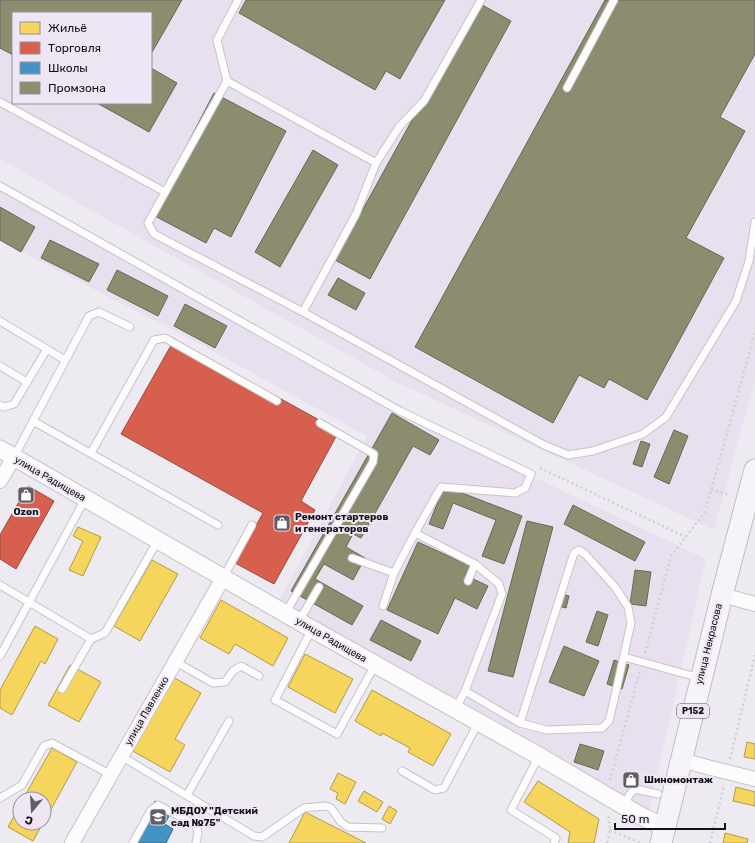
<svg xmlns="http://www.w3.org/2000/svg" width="755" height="843" viewBox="0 0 755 843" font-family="Rubik,sans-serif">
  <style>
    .built { fill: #e9e0ef; fill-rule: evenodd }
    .homes { fill: #f6d55c; stroke: #b29a47 }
    .shops { fill: #d6604d; stroke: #9c483c }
    .schools { fill: #4393c3; stroke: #356c8f }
    .industry { fill: #8c8c6e; stroke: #686754 }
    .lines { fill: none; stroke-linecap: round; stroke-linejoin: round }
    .service-casing { stroke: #c6c3c9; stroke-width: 9 }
    .minor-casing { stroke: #c6c3c9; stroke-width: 16 }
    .tertiary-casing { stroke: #c6c3c9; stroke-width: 19 }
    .primary-casing { stroke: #c0bbc5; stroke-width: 23 }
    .path { stroke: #d0cfd2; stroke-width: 2.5; stroke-dasharray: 2 3; stroke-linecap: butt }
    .service { stroke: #fcfcfd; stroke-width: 7 }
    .minor { stroke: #fcfcfd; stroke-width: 14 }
    .tertiary { stroke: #fcfcfd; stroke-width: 17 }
    .primary { stroke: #f6f4f9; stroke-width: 21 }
    .labels { text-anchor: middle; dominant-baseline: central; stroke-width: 4; stroke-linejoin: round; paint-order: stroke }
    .shield { fill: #efe6f5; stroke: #565159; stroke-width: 1 }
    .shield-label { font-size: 9px; font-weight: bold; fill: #141116 }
    .street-label { font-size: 10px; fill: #141116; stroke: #efe6f5 }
    .poi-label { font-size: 10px; font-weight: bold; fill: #141116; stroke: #efe6f5; text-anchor: start }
  </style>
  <rect width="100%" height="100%" fill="#eeeaf2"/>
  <g class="built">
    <path d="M0 0H755V379L714 530 398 383 0 159ZM13 13H151V103H13Z"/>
    <polygon points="0,190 400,413 706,559 648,815 280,599 367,436 185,336 0,241"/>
  </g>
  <g class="homes">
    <polygon points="78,527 101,537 83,576 69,570 83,541 73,536"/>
    <polygon points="152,560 178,574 140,641 114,626"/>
    <polygon points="221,600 288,638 273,666 235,644 229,654 200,638"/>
    <polygon points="35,626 58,639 45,664 41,661 12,715 0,708 0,690"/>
    <polygon points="305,654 353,679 335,713 288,687"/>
    <polygon points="70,665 101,682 79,722 48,705"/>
    <polygon points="173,677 201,693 175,739 185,745 170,772 131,750"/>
    <polygon points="372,690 451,734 433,766 408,752 410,748 382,733 381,736 355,721"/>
    <polygon points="747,742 755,744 755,759 744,757"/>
    <polygon points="52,748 77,762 44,822 44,799 23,799"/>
    <polygon points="338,773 356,782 345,804 336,799 338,793 330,789"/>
    <polygon points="538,781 599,819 594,843 568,843 570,832 524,802"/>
    <polygon points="736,787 755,792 755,806 733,801"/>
    <polygon points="364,791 383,802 377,812 358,801"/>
    <polygon points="20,805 20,823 43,823 33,841 8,827"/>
    <polygon points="389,806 397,811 390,824 382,819"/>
    <polygon points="305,812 366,843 289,843"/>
    <polygon points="725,833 748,839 747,843 723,843"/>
  </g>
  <g class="shops">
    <polygon points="174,340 339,431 301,501 315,510 274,584 235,563 263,513 121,434"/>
    <polygon points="28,486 54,501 16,569 0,559 0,535"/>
  </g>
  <polygon class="schools" points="155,801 172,810 165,824 173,829 166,843 133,843"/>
  <g class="industry">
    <polygon points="0,0 182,0 151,54 151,13 13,13 13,55 0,48"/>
    <polygon points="246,0 445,0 400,79 386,71 375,90 239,13"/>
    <polygon points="605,0 755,0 755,54 720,117 745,131 686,238 724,258 647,400 609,379 604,388 579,375 553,423 415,347"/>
    <polygon points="477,2 511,21 370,279 335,260"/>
    <polygon points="151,68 177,83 149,132 97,103 151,103"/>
    <polygon points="214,93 286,131 231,237 214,228 206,243 151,214"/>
    <polygon points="313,150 338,165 280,267 255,252"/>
    <polygon points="0,207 35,227 21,252 0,240"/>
    <polygon points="50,240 99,264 89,282 41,258"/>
    <polygon points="117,270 168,296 158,316 107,290"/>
    <polygon points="338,278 365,293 356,310 328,295"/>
    <polygon points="185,304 227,326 215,348 174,326"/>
    <polygon points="392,413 439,440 430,455 413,446 361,538 353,534 346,547 365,558 353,580 324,564 315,579 363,606 352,625 291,591"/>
    <polygon points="674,430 688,436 669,484 654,477"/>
    <polygon points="641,441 650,444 642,467 633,464"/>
    <polygon points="444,486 522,516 504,564 482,556 496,520 453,503 443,529 429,524"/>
    <polygon points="573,505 645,542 635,561 564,524"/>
    <polygon points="527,521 553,527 513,677 488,671"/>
    <polygon points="418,542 470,566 465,575 488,586 477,609 455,598 438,634 387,610"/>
    <polygon points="635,570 651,572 646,606 630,604"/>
    <polygon points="558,593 569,596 566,608 555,605"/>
    <polygon points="597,611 608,615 598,646 586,642"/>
    <polygon points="381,620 421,641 411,661 370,640"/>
    <polygon points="564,646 599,661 584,696 549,682"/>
    <polygon points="614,660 629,665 622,689 607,684"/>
    <polygon points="580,744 604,751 598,770 574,762"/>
  </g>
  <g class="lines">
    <g class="service-casing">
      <g id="service">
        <polyline points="238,0 217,40 227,81 148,223 154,234 303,312 544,445 568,455 593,451 643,434 666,417 736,301 749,261 755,222"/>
        <polyline points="227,81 376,163 399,127 424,101 481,0"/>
        <polyline points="567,88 614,0"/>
        <polyline points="0,102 165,192"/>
        <polyline points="0,186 400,411 531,474 525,488 515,493 441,487 415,533"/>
        <polyline points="303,312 356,214 376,163"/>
        <polyline points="0,321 65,360"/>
        <polyline points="0,366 27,382"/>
        <polyline points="0,405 4,407 14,404 47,349"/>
        <polyline points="33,421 218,525"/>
        <polyline points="91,453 154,340 165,338 277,401"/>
        <polyline points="14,457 89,316 99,312 130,327"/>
        <polygon points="579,550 585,554 615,587 628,607 631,623 614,700 609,721 602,728 547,730 520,723 574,553"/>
        <polyline points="352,558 394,573"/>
        <polyline points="223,578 252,525"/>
        <polyline points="468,581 475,564"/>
        <polyline points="0,585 91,639"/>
        <polyline points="383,606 394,573 415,533 475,564 499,584 502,594 465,691 520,723"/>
        <polyline points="285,614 373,462 374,454 320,423"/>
        <polyline points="299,621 319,587"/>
        <polyline points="312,629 275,700 337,734 375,665"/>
        <polyline points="0,656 85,499"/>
        <polyline points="624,657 689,675 701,677"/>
        <polyline points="176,662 213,683 225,682 233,671 241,666 259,676"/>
        <polyline points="62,689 91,639 105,633 158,540"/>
        <polyline points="455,710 465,691"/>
        <polyline points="121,756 254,836 262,837 304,808 325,806 331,808 341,822 348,827 382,828"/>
        <polyline points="539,756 511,810 556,838 554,843"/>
        <polyline points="402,771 435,790 444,788 478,723"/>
        <polyline points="187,795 229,721"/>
        <polyline points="0,798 22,785 44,746 52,743 111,775"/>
        <polyline points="625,807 629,795 635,789 658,794"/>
        <polyline points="133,843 151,810 158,805 196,825 198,833 196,843"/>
      </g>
    </g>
    <g class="minor-casing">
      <g id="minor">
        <polyline points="0,481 14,457"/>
        <polyline points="722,595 755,604"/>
        <polyline points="682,760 707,767 755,779"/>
        <polyline points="72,843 223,578"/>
      </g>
    </g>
    <g class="tertiary-casing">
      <polyline id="tertiary" points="0,449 312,629 539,756 641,816 664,827"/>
    </g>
    <g class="primary-casing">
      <polyline id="primary" points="661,843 722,595 755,470"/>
    </g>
    <g class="path">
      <polyline points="540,468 686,537"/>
      <polyline points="711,490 730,495"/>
      <polyline points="645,653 671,556 705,512 755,333"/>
      <polyline points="730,759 755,655"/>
      <polyline points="610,780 640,671"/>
      <polyline points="610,830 641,843"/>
      <polyline points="607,843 610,830 608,814"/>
      <polyline points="710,843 724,786"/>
    </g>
    <use href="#service" class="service"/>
    <use href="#minor" class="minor"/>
    <use href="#tertiary" class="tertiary"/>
    <use href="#primary" class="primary"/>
  </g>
  <defs>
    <g id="shop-square" transform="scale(0.9)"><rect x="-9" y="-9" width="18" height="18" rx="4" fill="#605d63" stroke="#efe6f5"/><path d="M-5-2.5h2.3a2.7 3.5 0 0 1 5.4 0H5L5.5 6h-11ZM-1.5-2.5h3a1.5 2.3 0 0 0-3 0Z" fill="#fff"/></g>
    <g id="school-square" transform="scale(0.9)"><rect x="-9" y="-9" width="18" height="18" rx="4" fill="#605d63" stroke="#efe6f5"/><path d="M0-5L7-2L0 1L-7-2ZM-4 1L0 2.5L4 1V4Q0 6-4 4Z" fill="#fff"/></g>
  </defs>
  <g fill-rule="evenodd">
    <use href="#shop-square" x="26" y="495"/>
    <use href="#shop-square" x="282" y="523"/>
    <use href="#shop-square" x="631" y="780"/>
    <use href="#school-square" x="158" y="817"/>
  </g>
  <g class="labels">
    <rect class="shield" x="677" y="704" width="32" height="14" rx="3"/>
    <g class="shield-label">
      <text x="693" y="711">Р152</text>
    </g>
    <g class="street-label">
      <text transform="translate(50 479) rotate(30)">улица Радищева</text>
      <text transform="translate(331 640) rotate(30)">улица Радищева</text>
      <text transform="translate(709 644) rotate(-76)">улица Некрасова</text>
      <text transform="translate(147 711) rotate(-60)">улица Павленко</text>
    </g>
    <g class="poi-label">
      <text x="26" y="512" text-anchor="middle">Ozon</text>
      <text x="295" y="517">Ремонт стартеров<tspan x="295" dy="12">и генераторов</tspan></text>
      <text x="644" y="780">Шиномонтаж</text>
      <text x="171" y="811">МБДОУ "Детский<tspan x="171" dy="12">сад №75"</tspan></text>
    </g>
  </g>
  <rect x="12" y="12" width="140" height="92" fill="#efe6f5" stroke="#97919c"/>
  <rect x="20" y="22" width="20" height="12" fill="#f6d55c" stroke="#97919c"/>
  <text x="48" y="32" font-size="12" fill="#141116">Жильё</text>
  <rect x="20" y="42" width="20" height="12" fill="#d6604d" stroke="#97919c"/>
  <text x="48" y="52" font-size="12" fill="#141116">Торговля</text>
  <rect x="20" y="62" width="20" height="12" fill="#4393c3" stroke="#97919c"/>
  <text x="48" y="72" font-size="12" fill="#141116">Школы</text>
  <rect x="20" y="82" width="20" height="12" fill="#8c8c6e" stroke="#97919c"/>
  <text x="48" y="92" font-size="12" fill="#141116">Промзона</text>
  <g transform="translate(32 811) rotate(198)"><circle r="19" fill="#efe6f5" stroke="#97919c"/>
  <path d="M0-3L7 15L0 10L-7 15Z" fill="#605d63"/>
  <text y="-6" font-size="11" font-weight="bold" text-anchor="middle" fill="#141116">С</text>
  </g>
  <path d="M615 823v6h110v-6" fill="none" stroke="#141116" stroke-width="2"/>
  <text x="621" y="823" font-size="12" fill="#141116" stroke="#efe6f5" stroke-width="3" paint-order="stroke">50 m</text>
</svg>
